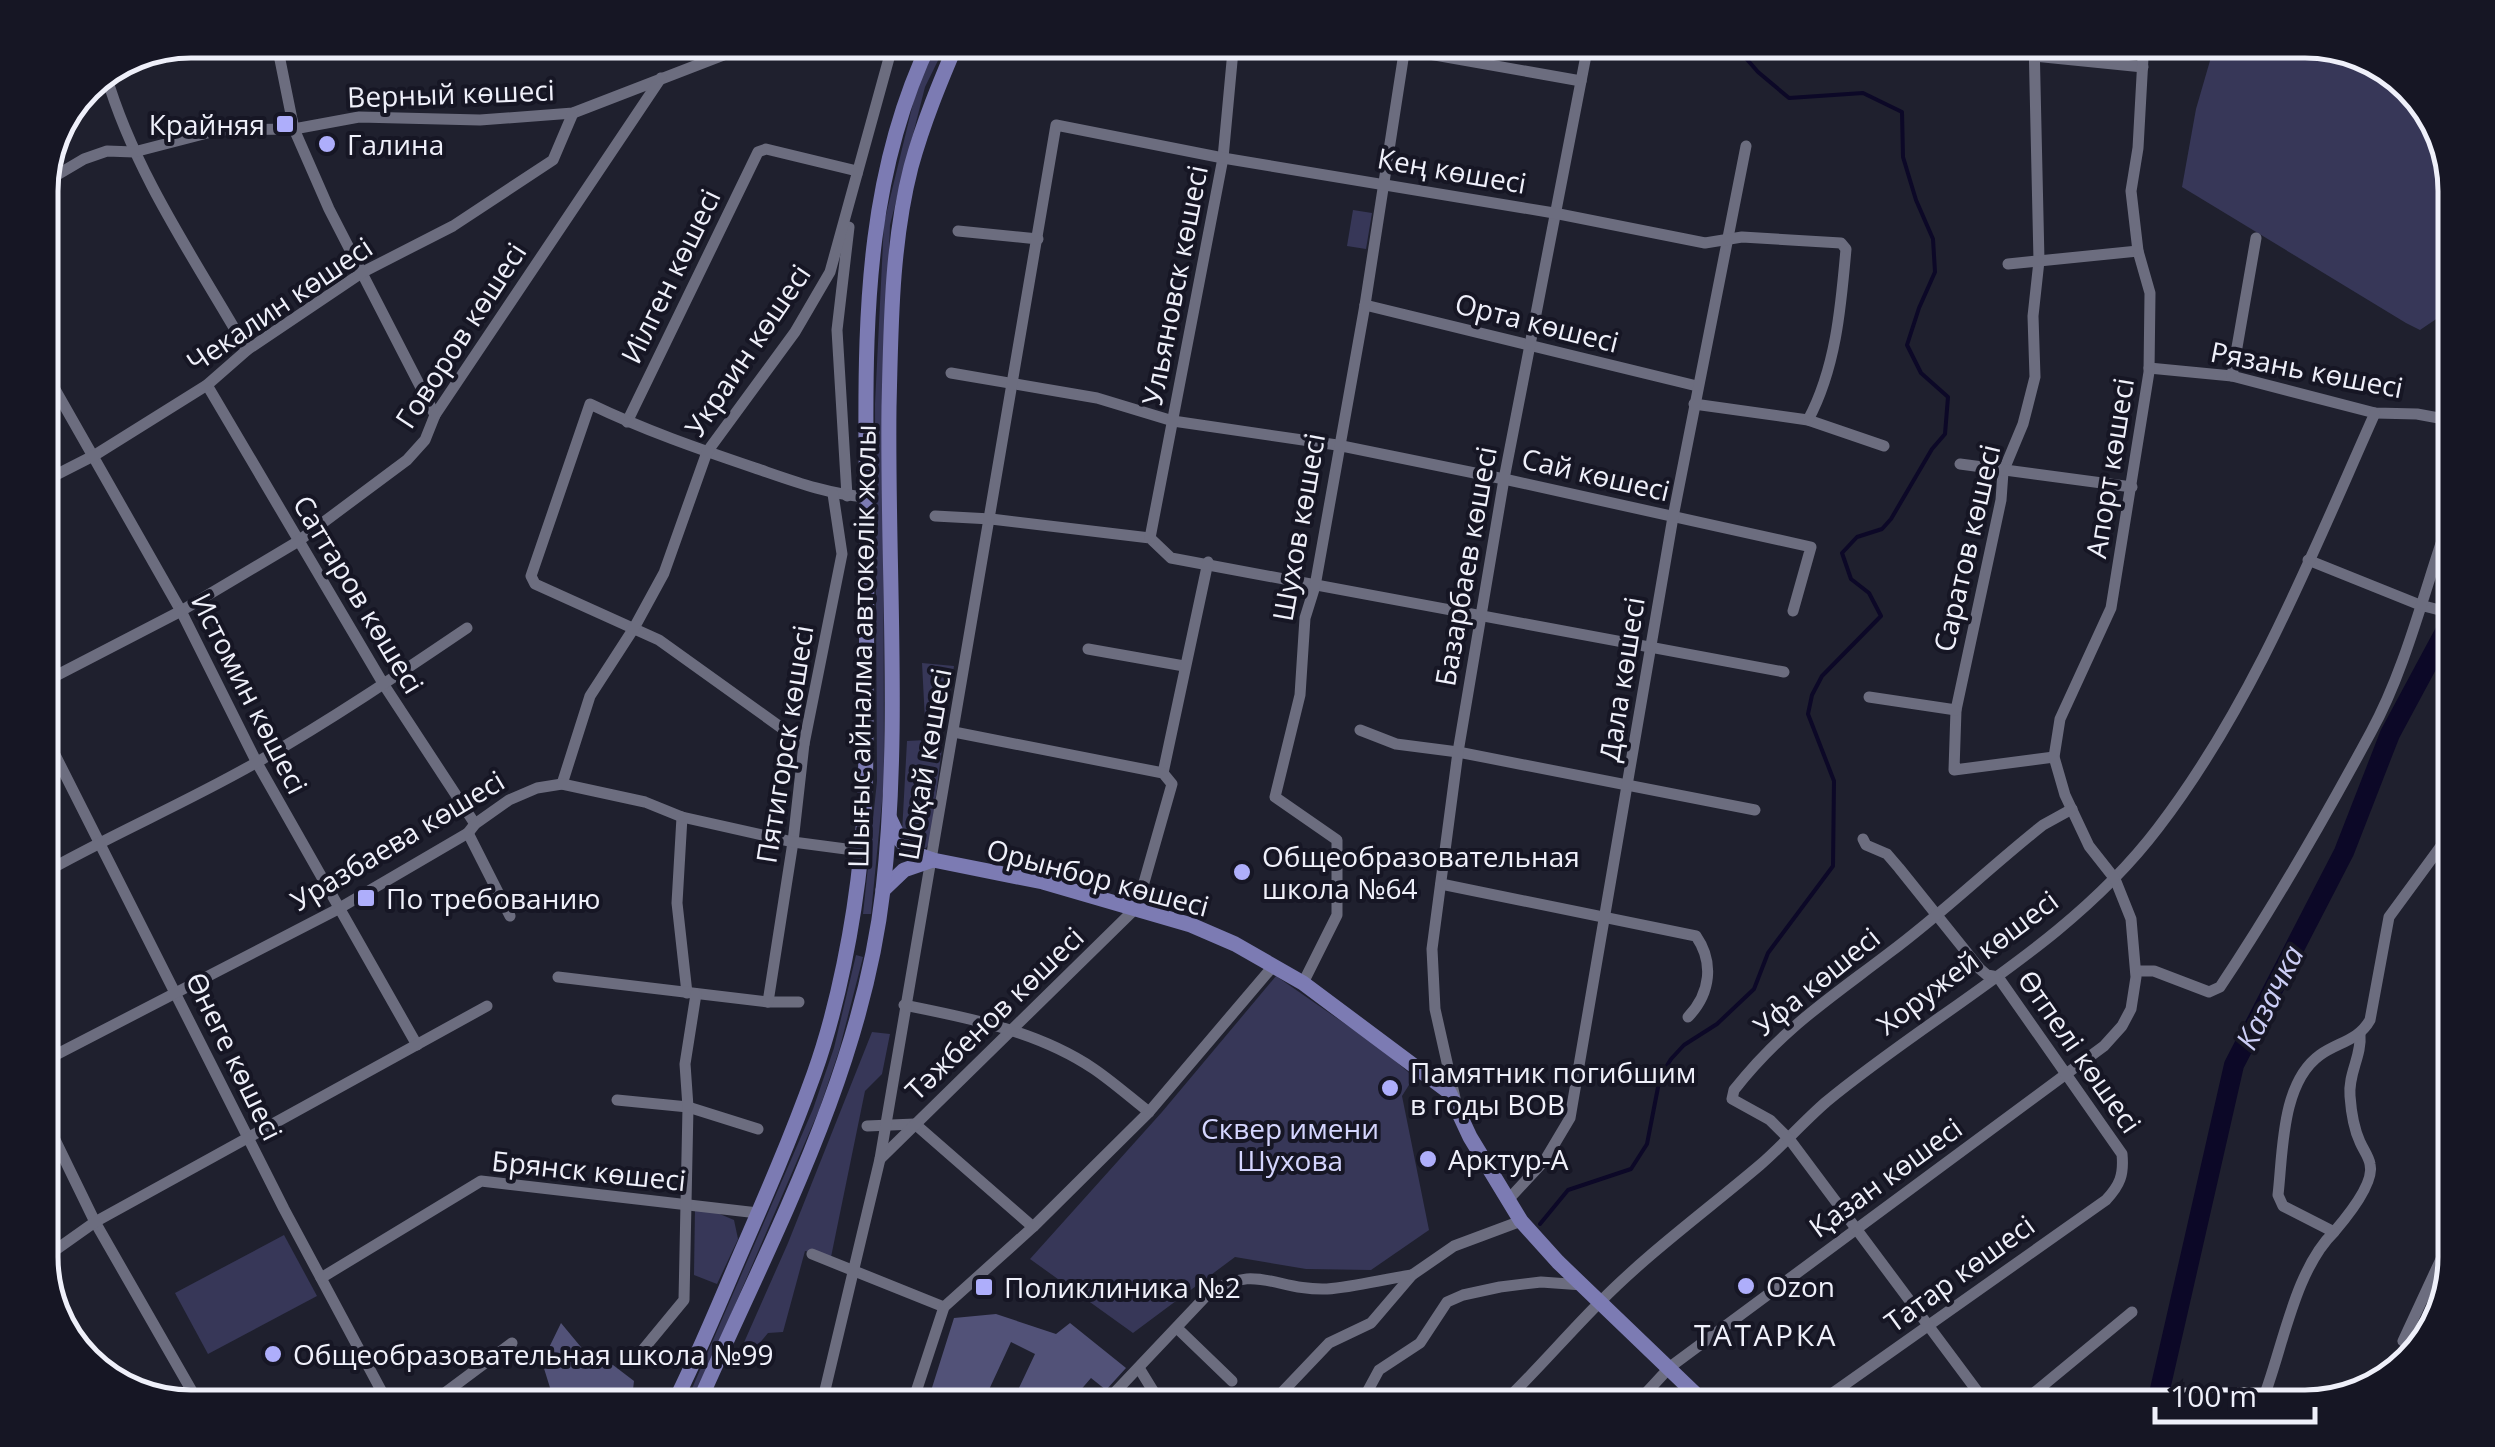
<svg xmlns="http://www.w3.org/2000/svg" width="2495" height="1447" viewBox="0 0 2495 1447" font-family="'Open Sans',sans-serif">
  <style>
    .green { fill: #373758 }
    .forest { fill: #525278 }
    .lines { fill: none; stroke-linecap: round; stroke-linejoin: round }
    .stream { stroke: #0c0827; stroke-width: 4 }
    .river { stroke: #0c0827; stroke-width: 20 }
    .minor { stroke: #6c6d7f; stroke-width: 11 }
    .major { stroke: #7c7bb3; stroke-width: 15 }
    .poi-dot { fill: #aeaefb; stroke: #161624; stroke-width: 4 }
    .labels { text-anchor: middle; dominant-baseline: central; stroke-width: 8; stroke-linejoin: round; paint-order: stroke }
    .street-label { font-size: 28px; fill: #eff0fa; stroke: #161624 }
    .poi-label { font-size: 28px; fill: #eff0fa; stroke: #161624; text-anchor: start }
    .park-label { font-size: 28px; fill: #d5d6ff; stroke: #161624 }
    .water-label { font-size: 30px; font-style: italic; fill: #cccef6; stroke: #161624 }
    .neighbourhood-label { font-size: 30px; letter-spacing: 2.5px; fill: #eff0fa; stroke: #161624 }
    .rim { fill: none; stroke: #eff0fa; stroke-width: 5 }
  </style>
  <rect width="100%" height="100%" fill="#1f202e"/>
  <g class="green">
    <polygon points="939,40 948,40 925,87 890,225 883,405 884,781 871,914 863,914 877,781 875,404 884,223 918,83"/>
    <polygon points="2216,40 2304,40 2379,60 2435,115 2455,181 2455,283 2447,296 2451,309 2420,330 2406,323 2182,187 2196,109"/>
    <polygon points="1353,210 1372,213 1366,249 1347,246"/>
    <polygon points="922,663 954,666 950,692 935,725 942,748 930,842 926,848 916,848 902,833 907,741 926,740"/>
    <polygon points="856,955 863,957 839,1051 819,1110 691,1407 684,1407 813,1109 834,1048"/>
    <polygon points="1276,976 1380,1048 1414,1077 1402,1096 1429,1230 1371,1270 1306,1269 1235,1257 1133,1333 1030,1259 1162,1112"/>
    <polygon points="872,1032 890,1034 882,1074 865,1091 831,1257 805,1251 783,1332 768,1333 754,1350 742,1347 788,1243"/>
    <polygon points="695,1209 715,1212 734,1220 738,1239 717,1284 694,1275"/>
    <polygon points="284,1235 317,1296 208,1354 175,1293"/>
  </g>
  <g class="forest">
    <polygon points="996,1314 1056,1334 1070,1323 1126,1368 1106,1390 1091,1378 1066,1407 1010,1407 1035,1354 1011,1342 981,1407 935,1407 930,1394 954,1318"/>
    <polygon points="561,1323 590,1358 613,1365 634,1381 631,1407 556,1407 542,1362"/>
  </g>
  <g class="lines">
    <polyline class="stream" points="1540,1224 1568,1190 1631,1169 1647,1144 1660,1077 1671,1059 1684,1045 1717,1024 1754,989 1768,953 1833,866 1834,781 1808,714 1812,695 1822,676 1881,616 1869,593 1851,579 1842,553 1857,537 1882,529 1891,519 1932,449 1945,434 1948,397 1921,373 1907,345 1919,308 1935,272 1933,239 1916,200 1903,157 1902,112 1863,93 1789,98 1758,72 1730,40"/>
    <polyline class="river" points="2156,1407 2234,1065 2344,852 2390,734 2455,613"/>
    <g class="minor">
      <polyline points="276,40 294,129 329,209 435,415"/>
      <polyline points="1350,40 1581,81"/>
      <polyline points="2034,40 2039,261 2033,316 2035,377 2023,424 2003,472 2001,500 1956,710 1954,770 2054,757"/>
      <polyline points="2034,56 2143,67"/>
      <path d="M106 75C135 174 196 261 247 350"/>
      <polyline points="40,185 84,159 107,151 134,152 219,130 294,129 359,117 480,120 573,113 744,47 772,40"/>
      <polyline points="958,231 1038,239"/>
      <polyline points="2008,264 2138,251"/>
      <polyline points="1365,305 1697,386"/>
      <polyline points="40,363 181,611 257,763 417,1045"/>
      <polyline points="2149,368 2232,376 2375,413 2417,414 2455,421"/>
      <polyline points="951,373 1097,398 1173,421 1337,445 1504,479 1811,547 1793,611"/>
      <polyline points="2232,376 2256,238"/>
      <polyline points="207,385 384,685 475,824"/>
      <polyline points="1694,404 1808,420 1884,446"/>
      <polyline points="627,422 758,152 766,149 857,171 857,174"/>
      <polyline points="1960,464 2132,487"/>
      <polyline points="40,483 95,455 207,385 247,350 363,272 453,226 553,160 573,113"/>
      <polyline points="847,496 837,330 849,227"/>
      <polyline points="935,516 991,519 1150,538 1171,558 1784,672"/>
      <polyline points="1150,538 1223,158 1234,40"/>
      <polyline points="2308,560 2420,605 2455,614"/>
      <polyline points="1088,649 1184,666"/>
      <polyline points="40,684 181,611 297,542 407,460 425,440 435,415 661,78"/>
      <polyline points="1869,697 1956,710"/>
      <polyline points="40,725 284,1209 390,1407"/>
      <polyline points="1360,730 1396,744 1458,752 1755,810"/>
      <path d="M804 744 659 640 535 584 531 576 590 404C644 430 699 449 755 468 793 481 827 494 866 497"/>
      <polyline points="1163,773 1208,562"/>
      <polyline points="562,784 590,696 634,628 664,573 707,452 795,332 830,272 894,40"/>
      <polyline points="682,817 677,903 687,993"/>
      <polyline points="468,833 510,916"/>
      <path d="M40 875C112 834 188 802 259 761 331 720 399 674 467 628"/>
      <path d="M1441 884 1696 936C1714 962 1711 993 1688 1017"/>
      <path d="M2136 971H2154L2209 992 2220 987C2275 905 2324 819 2371 732 2408 665 2428 575 2455 503"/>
      <polyline points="558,977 768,1002 799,1002"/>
      <polyline points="1303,983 1337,915 1337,840 1275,797 1300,695 1305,618 1315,586 1365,305 1406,40"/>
      <polyline points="768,1002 793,842 804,744 842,554 833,494"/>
      <path d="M904 1005C969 1018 1038 1031 1094 1069 1113 1082 1131 1098 1149 1112"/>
      <polyline points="40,1063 338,909 468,833 475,824 509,800 537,788 562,784 645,802 682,817 793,842 861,851"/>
      <polyline points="1455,1098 1435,1009 1432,949 1458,752 1504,479 1589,40"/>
      <polyline points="617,1100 688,1107 758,1129"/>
      <polyline points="40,1109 95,1222 201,1407"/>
      <polyline points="867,1126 915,1124 1033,1227"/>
      <polyline points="880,1159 1137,907 1172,784 1163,773 954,732"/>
      <polyline points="1507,1201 1545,1160 1570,1118 1673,517 1746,146"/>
      <path d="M2334 1232C2346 1218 2375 1183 2370 1164 2369 1157 2363 1149 2360 1142 2354 1129 2351 1110 2350 1096 2348 1073 2362 1056 2360 1034"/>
      <polyline points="812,1254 944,1307"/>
      <polyline points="40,1261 95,1222 487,1006"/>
      <polyline points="321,1278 481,1181 758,1213"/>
      <polyline points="1177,1328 1232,1381"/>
      <polyline points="2416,1350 2403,1341 2455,1229"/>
      <polyline points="632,1363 684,1300 688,1107 685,1064 696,994"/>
      <polyline points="1139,1368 1163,1407"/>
      <polyline points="1269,1406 1329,1343 1371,1323 1412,1275 1454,1246 1521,1221"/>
      <polyline points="426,1407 512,1343"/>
      <path d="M821 1407 880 1159 1056 125 1223 158 1554 213 1705 243 1742 237 1841 243 1846 249C1841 306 1836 368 1808 420"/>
      <polyline points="911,1407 944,1307 1033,1227 1149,1112 1274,965"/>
      <path d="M1101 1407 1207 1295C1255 1261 1276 1291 1327 1289 1355 1287 1384 1279 1412 1275"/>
      <polyline points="1359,1407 1379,1370 1420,1343 1447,1302 1463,1295 1500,1287 1541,1282 1583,1285"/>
      <path d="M1499 1407C1534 1374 1565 1337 1599 1303 1648 1253 1707 1210 1760 1165 1783 1145 1803 1122 1826 1102 1936 1011 2070 944 2158 828 2253 704 2312 554 2375 413"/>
      <polyline points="1633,1407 1670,1367 2104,1046 2122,1026 2131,1009 2136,977 2131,919 2115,879 2089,846 2065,795 2054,757 2060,719 2111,608 2149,372 2150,293 2138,251 2131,191 2138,148 2144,40"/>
      <path d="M1813 1407 2106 1200C2120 1185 2124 1175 2122 1154L1998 977 1987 975 1980 969 1899 868 1887 854 1866 845 1863 839"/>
      <path d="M1989 1407 1790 1140 1770 1120 1732 1099 1734 1090C1782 1029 1829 999 1889 953 1943 913 1991 866 2043 825L2072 809"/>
      <polyline points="2017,1407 2132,1312"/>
      <path d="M2260 1407C2282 1354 2293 1272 2334 1232L2283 1206 2278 1195C2283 1152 2281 1083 2320 1055 2338 1042 2358 1041 2370 1020L2389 917 2455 827"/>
    </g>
    <g class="major">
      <polyline points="890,819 900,840 911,852 933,860 1043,882 1191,925 1235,944 1303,983 1449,1092 1470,1137 1521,1221 1558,1262 1709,1407"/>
      <polyline points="883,890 904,870 933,860"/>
      <path d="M672 1407C696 1360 716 1311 737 1262 764 1200 791 1138 814 1074 838 1007 854 923 861 853 866 805 866 757 866 709 867 621 867 533 866 445 865 306 869 168 931 40"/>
      <path d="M697 1407C770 1240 862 1074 883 890 901 731 887 568 889 407 891 328 891 245 911 167 923 123 940 82 958 40"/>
    </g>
  </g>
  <g class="poi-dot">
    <rect x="275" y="114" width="20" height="20" rx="5"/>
    <circle cx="327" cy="144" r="10"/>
    <circle cx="1242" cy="872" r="10"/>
    <rect x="356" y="888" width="20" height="20" rx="5"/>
    <circle cx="1390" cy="1088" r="10"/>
    <circle cx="1428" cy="1159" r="10"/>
    <circle cx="1746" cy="1286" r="10"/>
    <rect x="974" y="1277" width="20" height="20" rx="5"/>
    <circle cx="273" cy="1354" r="10"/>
  </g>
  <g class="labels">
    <g class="street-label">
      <text transform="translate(451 93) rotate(-2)">Верный көшесі</text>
      <text transform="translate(1452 170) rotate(10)">Кең көшесі</text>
      <text transform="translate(670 276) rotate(-64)">Иілген көшесі</text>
      <text transform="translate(1174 285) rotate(-79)">Ульяновск көшесі</text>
      <text transform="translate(279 304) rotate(-34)">Чекалин көшесі</text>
      <text transform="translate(1537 322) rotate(14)">Орта көшесі</text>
      <text transform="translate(460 335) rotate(-57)">Говоров көшесі</text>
      <text transform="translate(747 350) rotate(-56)">Украин көшесі</text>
      <text transform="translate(2307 369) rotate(11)">Рязань көшесі</text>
      <text transform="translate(2109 468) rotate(-81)">Апорт көшесі</text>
      <text transform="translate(1596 474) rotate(13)">Сай көшесі</text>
      <text transform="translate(1298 527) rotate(-80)">Шухов көшесі</text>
      <text transform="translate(1966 548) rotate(-77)">Саратов көшесі</text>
      <text transform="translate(1465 566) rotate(-80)">Базарбаев көшесі</text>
      <text transform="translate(359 594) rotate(59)">Саттаров көшесі</text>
      <text transform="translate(861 646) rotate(-89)">Шығыс айналма автокөлік жолы</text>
      <text transform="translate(1621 679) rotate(-81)">Дала көшесі</text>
      <text transform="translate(250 693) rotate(63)">Истомин көшесі</text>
      <text transform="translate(784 744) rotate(-81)">Пятигорск көшесі</text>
      <text transform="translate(924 764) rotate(-80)">Шоқай көшесі</text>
      <text transform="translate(397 840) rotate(-31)">Уразбаева көшесі</text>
      <text transform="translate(1098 877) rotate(15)">Орынбор көшесі</text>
      <text transform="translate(1967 962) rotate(-37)">Хоружей көшесі</text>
      <text transform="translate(1816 981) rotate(-39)">Уфа көшесі</text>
      <text transform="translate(994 1013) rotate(-44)">Тәжбенов көшесі</text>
      <text transform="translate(2080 1051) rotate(55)">Өтпелі көшесі</text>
      <text transform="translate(235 1056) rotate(64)">Өнеге көшесі</text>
      <text transform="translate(589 1170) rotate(6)">Брянск көшесі</text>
      <text transform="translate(1885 1177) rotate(-36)">Қазан көшесі</text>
      <text transform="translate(1959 1273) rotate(-36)">Татар көшесі</text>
    </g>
    <g class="poi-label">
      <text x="265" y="124" text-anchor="end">Крайняя</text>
      <text x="347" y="144">Галина</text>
      <text x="1262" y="856">Общеобразовательная<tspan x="1262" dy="32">школа №64</tspan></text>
      <text x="386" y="898">По требованию</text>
      <text x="1410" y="1072">Памятник погибшим<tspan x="1410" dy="32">в годы ВОВ</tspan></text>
      <text x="1448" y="1159">Арктур-А</text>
      <text x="1766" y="1286">Ozon</text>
      <text x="1004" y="1287">Поликлиника №2</text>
      <text x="293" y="1354">Общеобразовательная школа №99</text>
    </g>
    <g class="park-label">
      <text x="1290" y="1128">Сквер имени<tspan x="1290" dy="32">Шухова</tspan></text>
    </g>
    <g class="water-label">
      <text transform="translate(2269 997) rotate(-63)">Казачка</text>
    </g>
    <g class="neighbourhood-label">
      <text x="1766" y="1334">ТАТАРКА</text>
    </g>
  </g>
  <path d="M0 0H2495V1447H0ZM191 58H2305A133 133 0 0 1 2438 191V1257A133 133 0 0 1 2305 1390H191A133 133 0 0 1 58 1257V191A133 133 0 0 1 191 58Z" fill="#161624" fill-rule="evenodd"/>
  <path class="rim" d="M191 58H2305A133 133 0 0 1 2438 191V1257A133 133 0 0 1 2305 1390H191A133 133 0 0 1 58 1257V191A133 133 0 0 1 191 58Z"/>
  <path d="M2155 1407v15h160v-15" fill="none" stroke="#eff0fa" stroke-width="5"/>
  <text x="2170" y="1407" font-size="30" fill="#eff0fa" stroke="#161624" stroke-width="8" paint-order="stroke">100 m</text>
</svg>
